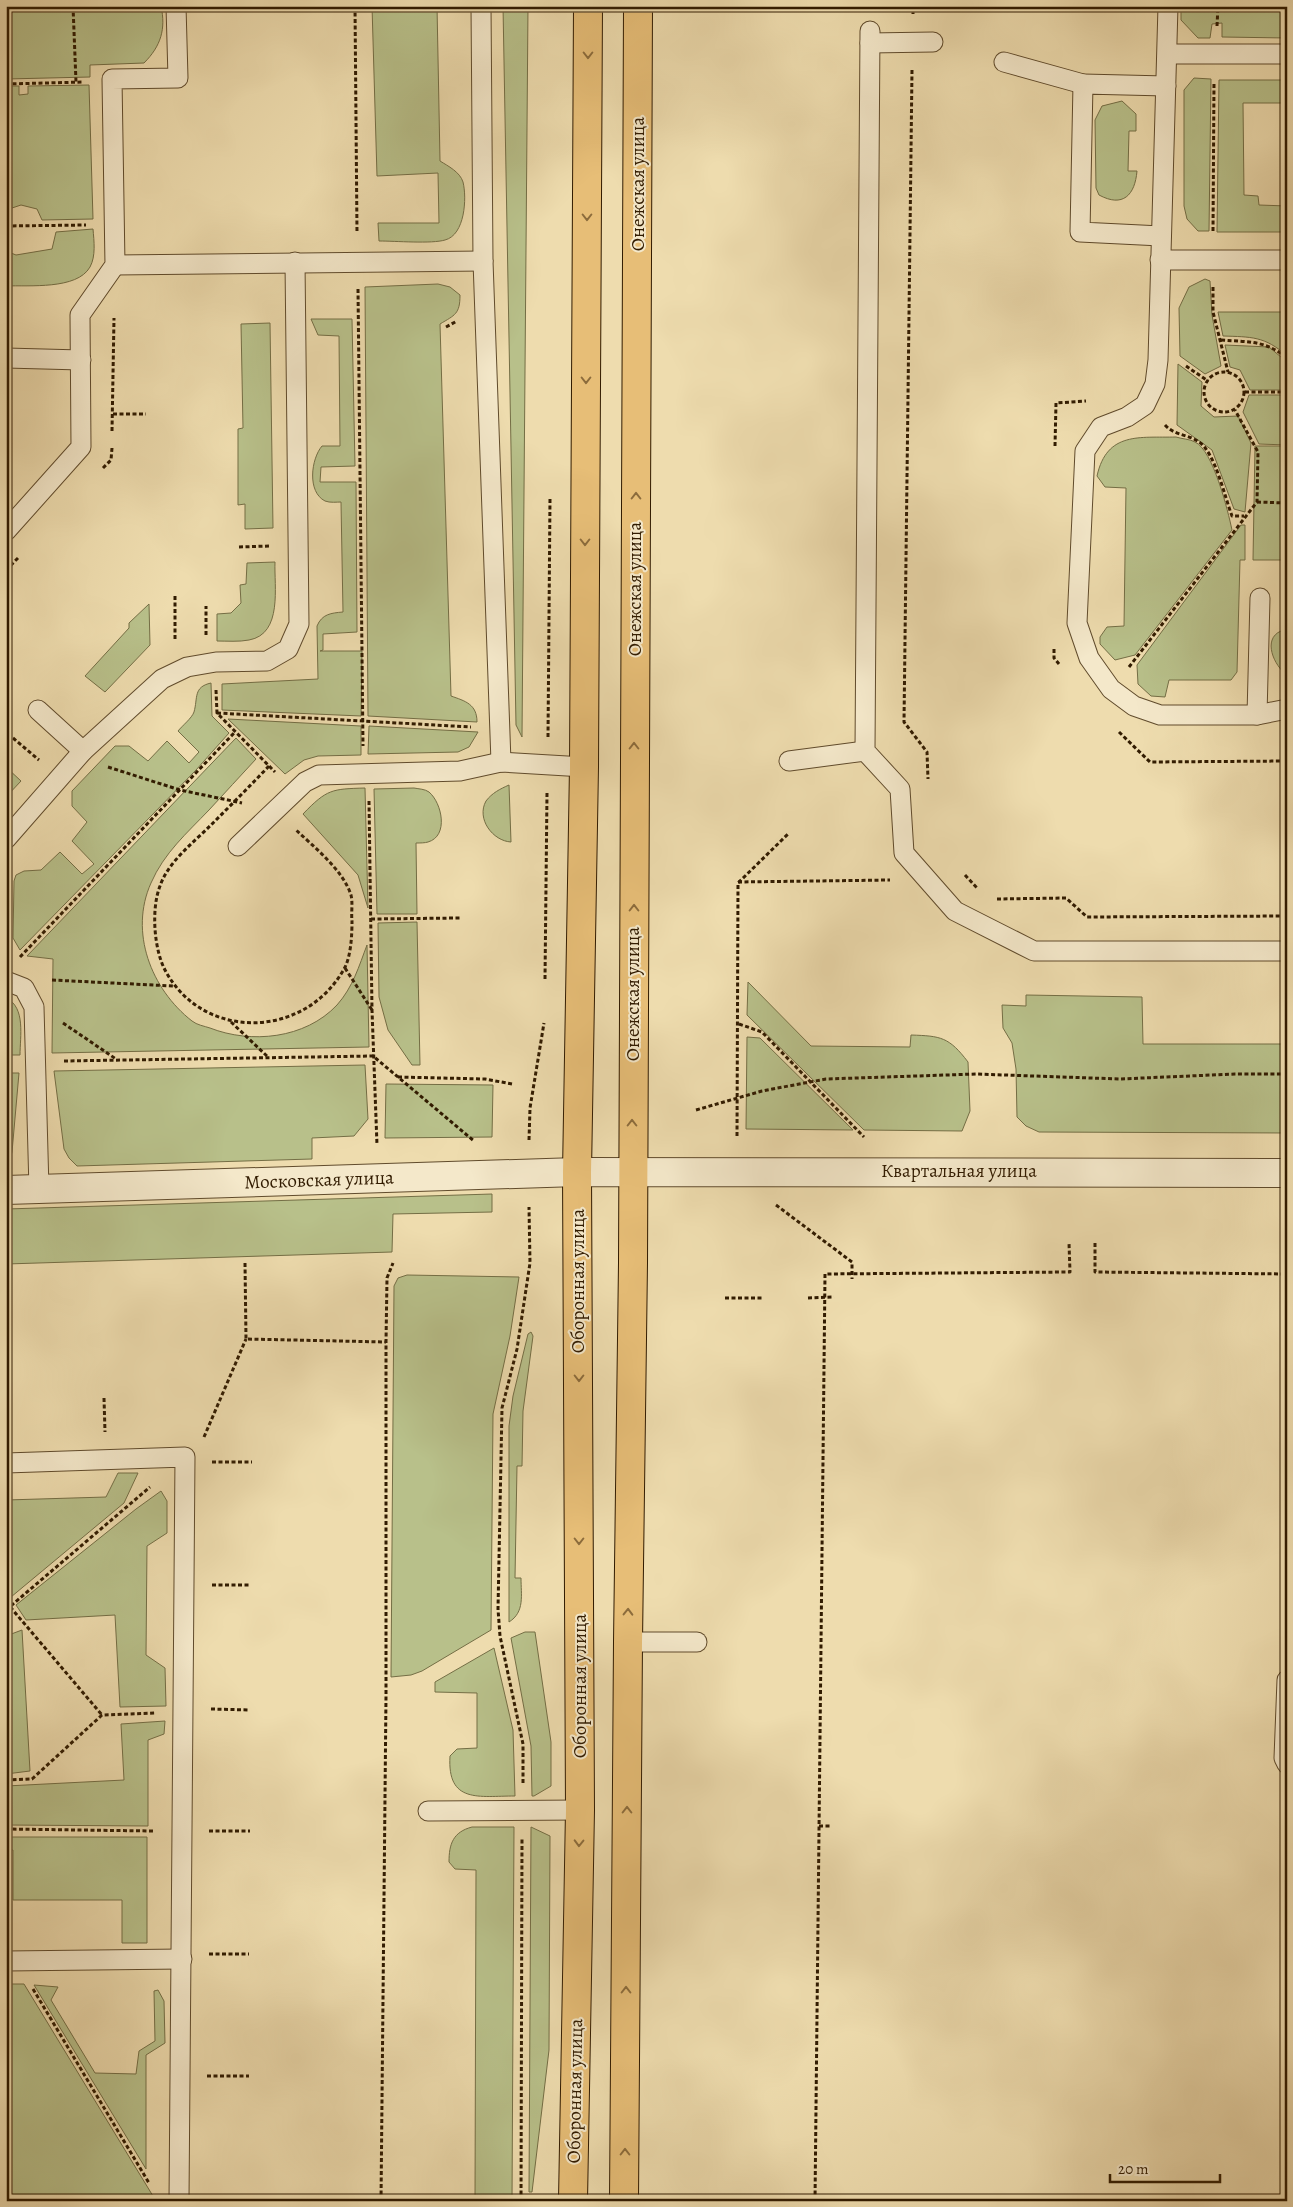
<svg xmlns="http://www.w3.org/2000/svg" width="1293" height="2207" viewBox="0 0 1293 2207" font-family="Alegreya,serif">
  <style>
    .green { fill: #b8c08a; stroke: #746e45 }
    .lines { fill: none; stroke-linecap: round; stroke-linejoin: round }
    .service-casing { stroke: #604b2c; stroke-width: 21 }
    .minor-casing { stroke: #604b2c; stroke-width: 30 }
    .primary-casing { stroke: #311b00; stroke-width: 30 }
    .path { stroke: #311b00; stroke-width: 3; stroke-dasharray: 4 2.5; stroke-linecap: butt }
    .service { stroke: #f4e8ca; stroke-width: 19 }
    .minor { stroke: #f4e8ca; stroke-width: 28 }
    .primary { stroke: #e7be77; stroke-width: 28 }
    .oneway { stroke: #8c6c3c }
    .labels { text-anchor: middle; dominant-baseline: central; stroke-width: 4; stroke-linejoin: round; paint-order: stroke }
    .street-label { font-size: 19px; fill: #311b00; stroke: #f4e8ca }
  </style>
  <rect width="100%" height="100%" fill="#eedcae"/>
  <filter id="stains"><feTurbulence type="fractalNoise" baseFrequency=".004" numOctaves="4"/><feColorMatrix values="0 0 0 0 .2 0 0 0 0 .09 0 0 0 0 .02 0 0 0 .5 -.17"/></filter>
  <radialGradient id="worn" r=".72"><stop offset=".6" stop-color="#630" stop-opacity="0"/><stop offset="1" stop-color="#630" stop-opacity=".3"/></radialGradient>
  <g class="green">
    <path d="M6 6H161C166 29 161 46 144 63L90 65V77L6 79Z"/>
    <path d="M372 6H437L440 161C448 166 460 172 463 182 467 198 465 235 445 240 432 244 395 241 379 241L378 223H439L438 173 377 176Z"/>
    <polygon points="503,6 528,6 522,737 516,725"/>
    <polygon points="1181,6 1287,6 1287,38 1222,37 1222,23 1212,24 1210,38 1198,38 1181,20"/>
    <polygon points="1194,78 1211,79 1209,231 1198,231 1187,219 1184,206 1184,90"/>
    <polygon points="1219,80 1287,80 1287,103 1243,103 1244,195 1258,196 1259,205 1287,206 1287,232 1217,232"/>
    <polygon points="89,85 93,219 42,220 37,209 21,205 6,210 6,86 19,86 19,95 28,94 28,86"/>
    <path d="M1122 101 1136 114V131H1129L1128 171H1137C1135 195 1123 208 1099 195L1096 188 1095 120 1102 106Z"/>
    <path d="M93 229C94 241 96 256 90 267 77 290 29 285 6 286V251L16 255 52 249 56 232Z"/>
    <polygon points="1205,279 1210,281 1212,315 1221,366 1205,374 1180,356 1179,308 1189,287"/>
    <path d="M438 284 450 287 460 295C460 314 455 315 440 324L451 696C465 701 477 704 477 722L368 716 365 287Z"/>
    <path d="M1218 312H1287V356C1265 336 1251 337 1223 336Z"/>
    <path d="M311 319H352L355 466 321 467 320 482H356L357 632 323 634V650L320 651H362L361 716 222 710V684L318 679 317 626C322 614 331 613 343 612L341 502C337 502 330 503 325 501 307 492 311 459 322 446H340L339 336 318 335Z"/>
    <polygon points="270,323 273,528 245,529 245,504 238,505 238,429 243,428 241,324"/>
    <polygon points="1225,345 1269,347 1287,362 1287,390 1250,390 1240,370 1230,367"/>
    <polygon points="1178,364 1202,382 1201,406 1214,417 1238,416 1251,443 1245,512 1234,509 1212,450 1177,425"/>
    <polygon points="1249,395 1287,395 1287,445 1259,444 1243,412"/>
    <path d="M1176 437C1182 439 1190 439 1195 442 1213 450 1228 511 1232 530L1135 655 1115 660 1100 644V637L1107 627 1124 626 1126 488 1105 487 1097 476C1107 431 1140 438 1176 437Z"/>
    <polygon points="1255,446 1287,446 1287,560 1253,560"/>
    <polygon points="1241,525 1245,525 1245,560 1240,560 1237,672 1231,680 1169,680 1165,697 1151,696 1138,684 1137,665"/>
    <path d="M275 562C274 586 283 634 249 640 239 642 227 641 217 641V614L231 613 241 603 240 585 246 584 247 563Z"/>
    <polygon points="149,604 150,645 105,692 85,676 129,628 129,623"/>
    <path d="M1281 631H1287V675C1274 666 1262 639 1281 631Z"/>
    <path d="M211 683 212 716 229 733 196 770 20 950 13 938 14 881 16 875 24 871 41 870 60 852 82 874 94 864 72 841 87 822 72 806V791L115 746H129L148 761 167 741 189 763 199 752 178 731C182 726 192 718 194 712 198 698 193 687 211 683Z"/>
    <polygon points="228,719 361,726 361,755 318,756 304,760 285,774"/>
    <polygon points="369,726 478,732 469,747 458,752 368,754"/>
    <path d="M236 738 256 759C240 776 225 793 209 810 187 833 164 853 151 883 129 932 151 989 192 1021 197 1025 204 1026 210 1028 251 1044 305 1039 337 1005 353 987 359 966 367 945L369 1047 52 1053 53 959 27 956Z"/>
    <polygon points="6,767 21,781 6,797"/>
    <path d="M509 785 511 842C493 841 476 819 486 801 492 793 500 789 509 785Z"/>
    <path d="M365 788 368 908 358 875 303 814C327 789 332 789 365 788Z"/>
    <path d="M414 788C419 789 425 789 429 792 442 803 449 836 428 842 425 843 420 843 416 843L417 914H377L374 789Z"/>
    <polygon points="417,922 420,1065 412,1065 388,1030 379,997 378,923"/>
    <path d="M748 982 811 1046 910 1047 911 1035C941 1036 949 1037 968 1062L970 1111 962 1131 864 1130 747 1015Z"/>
    <polygon points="1026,995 1142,997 1143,1044 1287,1044 1287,1133 1039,1132 1026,1126 1017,1117 1016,1069 1012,1043 1003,1028 1002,1005 1026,1006"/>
    <path d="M6 998C26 1007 20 1037 20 1055H6Z"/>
    <polygon points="747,1037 760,1038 853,1130 746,1129"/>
    <polygon points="365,1065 368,1119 354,1136 312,1138 312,1159 77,1166 69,1158 64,1149 54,1071"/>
    <polygon points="6,1073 19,1073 12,1152 9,1163 6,1166"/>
    <polygon points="386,1084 493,1085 492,1137 385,1138"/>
    <polygon points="492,1194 492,1212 393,1214 392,1252 6,1264 6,1209"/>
    <polygon points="407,1275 519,1277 510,1336 493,1414 491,1630 422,1671 411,1675 391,1677 394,1286 398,1278"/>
    <path d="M531 1332 533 1336 523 1411 522 1466H517L515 1578H521C521 1595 525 1612 509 1622V1426L513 1396 528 1334Z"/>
    <polygon points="118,1473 138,1473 124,1503 11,1597 6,1591 6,1500 106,1497"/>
    <polygon points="161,1491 167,1501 167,1533 147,1546 146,1655 165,1668 166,1706 120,1707 115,1615 26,1620 16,1605 136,1509"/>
    <polygon points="22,1630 30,1771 6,1774 6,1636"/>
    <polygon points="525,1632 535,1632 551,1742 551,1786 534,1796 532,1796 531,1746 511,1638"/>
    <path d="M494 1648 513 1730 515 1796C479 1796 447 1804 450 1756L457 1749 477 1748V1693L435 1692V1682Z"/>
    <polygon points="165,1721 164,1734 148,1740 148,1826 6,1825 6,1786 124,1780 121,1724"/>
    <path d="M472 1827H514L512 2201H475L476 1870 455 1869 449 1862C449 1844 453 1832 472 1827Z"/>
    <polygon points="531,1827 550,1836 549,2050 532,2192 529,2192"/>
    <polygon points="6,1837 147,1837 147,1943 122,1943 122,1900 13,1900 13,1850 6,1850"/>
    <polygon points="6,1984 24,1984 156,2201 6,2201"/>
    <polygon points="34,1985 58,1987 51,2000 95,2073 136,2074 139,2051 155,2041 154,1991 158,1990 164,2001 165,2043 146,2055 146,2169"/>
  </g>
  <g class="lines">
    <g class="service-casing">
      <g id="service">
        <polyline points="481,6 483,261 501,762"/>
        <polyline points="1168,6 1158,360 1155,384 1145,405 1127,417 1101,427 1085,451 1077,623 1089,658 1111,689 1134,706 1160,715 1257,715 1287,709"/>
        <polyline points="870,31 865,751 900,789 904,853 955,911 1034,951 1287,951"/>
        <polyline points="870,43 933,42"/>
        <polyline points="1168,54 1287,54"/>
        <polyline points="1004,62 1083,84"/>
        <polyline points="1161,236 1080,232 1083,84 1166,86"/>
        <polyline points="1160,260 1287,260"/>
        <polyline points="115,265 483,261"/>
        <polyline points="6,358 81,360"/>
        <polyline points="6,531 81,447 80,315 115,265 112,79 178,78 176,6"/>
        <polyline points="38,710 83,751"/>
        <polyline points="1257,715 1260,598"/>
        <polyline points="789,761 865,751"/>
        <polyline points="6,839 83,751 162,679 187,667 216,662 267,661 288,649 299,624 295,262"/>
        <polyline points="238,846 305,782 319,775 460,771 501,762 584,767"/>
        <polyline points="6,981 24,988 34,1007 39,1189"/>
        <polyline points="6,1463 185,1457 179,2201"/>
        <polyline points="628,1642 697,1642"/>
        <polyline points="1287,1680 1284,1758 1287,1764"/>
        <polyline points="428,1811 580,1810"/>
        <polyline points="6,1961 182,1959"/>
      </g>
    </g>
    <g class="minor-casing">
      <polyline id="minor" points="6,1190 577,1172 1287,1173"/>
    </g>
    <g class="primary-casing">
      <g id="primary">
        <polyline points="573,2201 580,1810 577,1172 584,767 588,6"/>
        <polyline points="624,2201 628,1642 633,1263 638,6"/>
      </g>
    </g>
    <g class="path">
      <polyline points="73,6 76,82"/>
      <polyline points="355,6 357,233"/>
      <polyline points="913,14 913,6"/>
      <polyline points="1217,26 1218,6"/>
      <polyline points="912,70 904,722 927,752 928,779"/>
      <polyline points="6,84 84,82"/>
      <polyline points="6,226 86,225"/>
      <polyline points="1213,231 1214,82"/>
      <polyline points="1213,287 1213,312 1228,372"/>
      <polyline points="358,289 363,746"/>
      <polyline points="446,327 457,321"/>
      <path d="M1221 340C1248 342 1265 340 1287 358"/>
      <polyline points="1186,366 1208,381"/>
      <circle cx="1224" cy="392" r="20"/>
      <polyline points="1245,392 1287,392"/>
      <polyline points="113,414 146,414"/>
      <path d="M1165 425C1175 436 1188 434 1199 442 1215 452 1225 498 1232 516H1244"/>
      <polyline points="112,431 114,318"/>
      <polyline points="1055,446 1056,403 1086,401"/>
      <polyline points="103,468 111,460 112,448"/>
      <polyline points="1257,502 1287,503"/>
      <polyline points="239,547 270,546"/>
      <polyline points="6,570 18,558"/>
      <polyline points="175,596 175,641"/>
      <polyline points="6,617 7,618"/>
      <polyline points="206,635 206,606"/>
      <polyline points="1054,649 1054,658 1059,664"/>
      <polyline points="1129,667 1257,502 1258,452 1235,410"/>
      <polyline points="216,690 217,713 275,772"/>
      <polyline points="217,713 471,727"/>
      <polyline points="1119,732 1150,762 1287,761"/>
      <polyline points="548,737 550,498"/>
      <polyline points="13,738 39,760"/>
      <path d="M269 766C250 786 230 806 211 825 193 843 168 862 160 886 151 909 154 949 165 970 203 1042 305 1039 344 969 351 957 352 935 352 921 351 913 353 903 351 895 343 870 314 847 295 829"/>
      <polyline points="108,767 180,790 242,803"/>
      <polyline points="369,801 372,1010 377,1145"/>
      <polyline points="965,875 978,889"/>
      <polyline points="738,882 890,880"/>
      <polyline points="997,899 1066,898 1087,917 1287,916"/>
      <polyline points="371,919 460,918"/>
      <polyline points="20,957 235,732"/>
      <polyline points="345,968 372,1010"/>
      <polyline points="545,979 547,793"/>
      <polyline points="52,980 173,986"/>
      <polyline points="231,1022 268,1057"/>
      <polyline points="63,1023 116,1059"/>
      <polyline points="739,1024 762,1032 864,1137"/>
      <polyline points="64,1061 373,1056 474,1141"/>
      <polyline points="398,1077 485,1079 512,1084"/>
      <polyline points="696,1110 762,1091 826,1079 976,1074 1120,1079 1235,1074 1287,1074"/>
      <polyline points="737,1136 738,883 789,833"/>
      <polyline points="529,1140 530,1108 544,1023"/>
      <polyline points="776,1205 852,1262 852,1279"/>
      <polyline points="1095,1243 1095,1272 1287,1274"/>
      <polyline points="245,1263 246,1339 386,1342"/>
      <polyline points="725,1298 763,1298"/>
      <polyline points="808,1298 834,1297"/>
      <polyline points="104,1398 105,1432"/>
      <polyline points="204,1437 246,1339"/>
      <polyline points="212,1462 252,1462"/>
      <polyline points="212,1585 251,1585"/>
      <polyline points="6,1602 102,1715"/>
      <polyline points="6,1610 150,1487"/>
      <polyline points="211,1709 250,1710"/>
      <polyline points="6,1780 32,1779 102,1715 155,1713"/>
      <polyline points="523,1783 523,1744 500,1636 498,1609 502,1408 517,1349 530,1263 529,1207"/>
      <polyline points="819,1826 831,1826"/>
      <polyline points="6,1829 153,1831"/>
      <polyline points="209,1831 250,1831"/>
      <polyline points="209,1954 249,1954"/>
      <polyline points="33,1989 149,2183"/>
      <polyline points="207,2076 249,2076"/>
      <polyline points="381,2201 386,1696 386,1342 387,1278 393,1263"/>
      <polyline points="521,2201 522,1839"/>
      <polyline points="815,2201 825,1274 1070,1272 1069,1243"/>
    </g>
    <use href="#service" class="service"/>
    <use href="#minor" class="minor"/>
    <use href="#primary" class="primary"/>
  </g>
  <defs><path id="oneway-chevron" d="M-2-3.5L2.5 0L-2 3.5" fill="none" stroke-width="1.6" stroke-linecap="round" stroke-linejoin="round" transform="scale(1.25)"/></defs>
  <g class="oneway">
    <use href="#oneway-chevron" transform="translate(588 55) rotate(90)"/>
    <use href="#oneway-chevron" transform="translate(587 217) rotate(90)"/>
    <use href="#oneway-chevron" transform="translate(586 380) rotate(90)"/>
    <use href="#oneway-chevron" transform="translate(636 496) rotate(-90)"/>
    <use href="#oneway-chevron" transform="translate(585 542) rotate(90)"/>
    <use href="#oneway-chevron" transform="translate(634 746) rotate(-90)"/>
    <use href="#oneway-chevron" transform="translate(634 908) rotate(-90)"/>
    <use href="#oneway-chevron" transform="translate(632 1123) rotate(-90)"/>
    <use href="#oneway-chevron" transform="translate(579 1378) rotate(90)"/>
    <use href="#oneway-chevron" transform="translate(579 1541) rotate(90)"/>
    <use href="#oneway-chevron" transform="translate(628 1612) rotate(-89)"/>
    <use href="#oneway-chevron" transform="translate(627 1810) rotate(-90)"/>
    <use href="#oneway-chevron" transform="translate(579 1843) rotate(91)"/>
    <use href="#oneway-chevron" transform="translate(626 1990) rotate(-90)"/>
    <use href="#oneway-chevron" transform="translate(625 2152) rotate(-90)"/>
  </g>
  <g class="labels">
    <g class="street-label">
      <text transform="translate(638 184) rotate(-90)">Онежская улица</text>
      <text transform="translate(635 589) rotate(-90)">Онежская улица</text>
      <text transform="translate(633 994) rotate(-90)">Онежская улица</text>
      <text x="959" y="1171">Квартальная улица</text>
      <text transform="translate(319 1180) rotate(-2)">Московская улица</text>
      <text transform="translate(578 1281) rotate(-90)">Оборонная улица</text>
      <text transform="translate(580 1686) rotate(-90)">Оборонная улица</text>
      <text transform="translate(575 2091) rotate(-89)">Оборонная улица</text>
    </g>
  </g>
  <rect width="1293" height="2207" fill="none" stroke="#eedcae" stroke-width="25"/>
  <rect x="8" y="8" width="1278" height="2192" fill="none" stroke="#311b00" stroke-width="2.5"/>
  <rect x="12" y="12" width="1268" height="2182" fill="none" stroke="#311b00"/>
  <path d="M1110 2174v8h110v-8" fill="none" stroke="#311b00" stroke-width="2.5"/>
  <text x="1118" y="2174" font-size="15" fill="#311b00" stroke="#f4e8ca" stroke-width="4" paint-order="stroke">20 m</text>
  <rect width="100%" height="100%" filter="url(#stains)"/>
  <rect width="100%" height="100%" fill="url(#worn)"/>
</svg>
